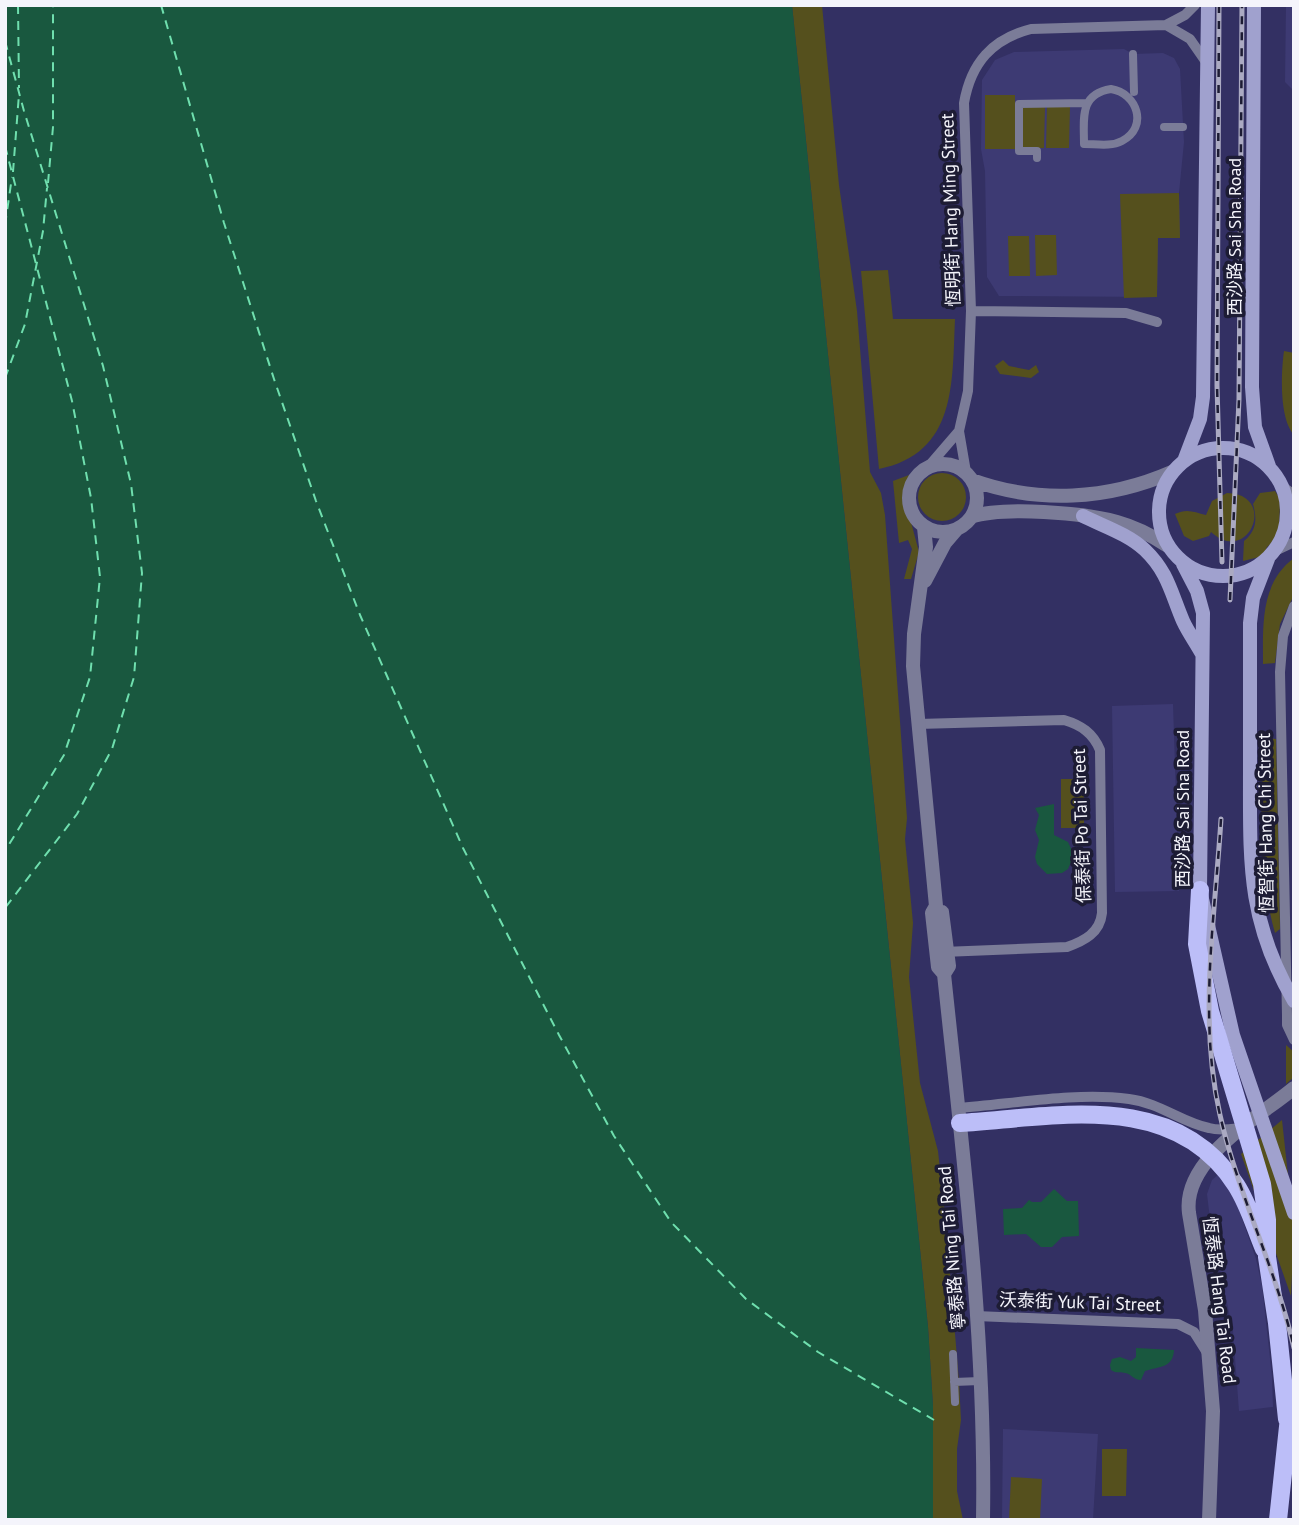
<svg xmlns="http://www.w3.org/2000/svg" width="1299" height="1525" font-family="'PT Sans','Noto Sans TC',sans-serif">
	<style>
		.built { fill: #3d3a73 }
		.green { fill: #55501d }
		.water { fill: #19583f }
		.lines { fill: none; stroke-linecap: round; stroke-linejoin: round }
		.ferry { stroke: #6fdfae; stroke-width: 2; stroke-dasharray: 9 7; stroke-linecap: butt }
		.pedestrian { stroke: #7b7c98; stroke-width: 8 }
		.minor { stroke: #7b7c98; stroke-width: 10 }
		.tertiary { stroke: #7b7c98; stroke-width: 14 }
		.secondary { stroke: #a0a1ce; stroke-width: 14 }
		.primary { stroke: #bcbef8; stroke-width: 18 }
		.rail-casing { stroke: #abaac2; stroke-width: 5 }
		.rail { stroke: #1d1c34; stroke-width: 2.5; stroke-dasharray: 8; stroke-linecap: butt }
		.labels { text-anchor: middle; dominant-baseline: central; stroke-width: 7; stroke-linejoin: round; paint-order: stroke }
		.street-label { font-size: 18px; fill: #f4f4fb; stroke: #1d1c34 }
	</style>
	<rect width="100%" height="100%" fill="#333063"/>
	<!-- built -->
	<path class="built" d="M1286 5H1294V91L1285 82Z
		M1124 49 1133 54 1163 53 1174 58 1180 69 1184 142 1179 193 1180 238H1158L1157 297 999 296 987 277 985 171 981 149 982 80 995 60 1014 52Z
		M1173 704 1179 891 1115 892 1112 706Z
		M1226 1172 1256 1259 1262 1286 1272 1376 1273 1407 1239 1411 1233 1331 1211 1227 1207 1194 1212 1180 1220 1173Z
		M1003 1429 1098 1434 1093 1520H1002Z"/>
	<!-- green -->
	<path class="green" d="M792 5H822L839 185 857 311 870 472 881 493 885 515 907 818 905 839 913 923 909 977 920 1083 938 1151 946 1224 959 1382 961 1420 957 1449V1491L963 1520H933V1406L928 1327Z
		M985 95H1015V149H985Z
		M1022 106H1045L1044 148H1022Z
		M1047 106H1070L1069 148H1046Z
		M1179 193 1180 238H1158L1157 297 1124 298 1120 194Z
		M1035 235H1056L1057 275 1036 276Z
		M1008 236H1029L1030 276H1009Z
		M888 270 893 319H955C952 383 957 453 879 469L861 271Z
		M1284 351 1294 353V435C1279 419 1281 372 1284 351Z
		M1003 360 1009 366 1029 370 1036 365 1039 372 1031 378 1000 374 995 366Z
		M918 497a24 24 0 1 1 48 0a24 24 0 1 1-48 0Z
		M909 475 904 496 919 552 911 579H904L912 549 908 540 899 543 893 481Z
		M1275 491 1280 499 1279 536 1267 547 1263 556 1243 561 1244 541C1257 530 1257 519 1253 504L1260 493Z
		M1227 493C1278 494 1249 567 1211 532L1209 536 1193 541 1184 536 1175 514C1187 508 1194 512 1206 515L1212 501Z
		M1294 558V595L1280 624 1275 663 1263 664C1263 626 1260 583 1294 558Z
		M1263 738 1276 739 1280 929 1275 933C1257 870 1262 804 1263 738Z
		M1061 779H1084V828H1061Z
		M1286 1045 1294 1052V1077L1286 1084Z
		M1282 1120 1294 1230 1291 1296 1241 1154Z
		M1102 1449H1127L1126 1496H1102Z
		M1011 1477 1042 1479 1040 1520H1009Z"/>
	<!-- water -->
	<path class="water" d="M5 5H792L928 1327 933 1406V1520H5Z
		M1054 804V835L1068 842 1074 855 1068 869 1062 873 1047 874 1037 864 1035 857 1039 840 1035 830 1039 815 1035 808Z
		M1054 1189 1067 1201H1078L1079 1236 1062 1237 1052 1247H1041L1026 1234 1004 1235 1003 1209 1022 1208 1029 1200 1032 1202H1041Z
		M1136 1348 1174 1350C1173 1368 1160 1366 1145 1371L1141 1380C1133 1380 1132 1374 1125 1373 1119 1371 1117 1374 1111 1370L1110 1365 1112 1359 1120 1357 1131 1361 1136 1357Z"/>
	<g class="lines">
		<!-- ferry -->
		<path class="ferry" d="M18 5 19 88
			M161 5 224 223 274 379 316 501 360 615 463 848 559 1035 614 1136 671 1222 746 1299 818 1352 934 1420
			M5 41 24 111 103 366 131 484 142 573 134 677 112 749 77 814 5 908
			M5 146 72 401 91 498 100 577 90 677 64 755 5 851
			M13 172 19 94
			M48 183 53 127V5
			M5 225 12 177
			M5 378 25 324 43 231 47 188"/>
		<!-- pedestrian -->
		<path class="pedestrian" d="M1133 54 1134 92
			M1111 89C1137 93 1149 127 1122 141 1111 147 1096 144 1084 144 1084 119 1079 94 1111 89Z
			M1164 127H1183
			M1037 158V151H1019V104L1087 103
			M953 1354 955 1402
			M954 1382 980 1381"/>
		<!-- minor -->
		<path class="minor" d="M1166 25 1190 39 1206 62
			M971 311 1126 313 1157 322
			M928 467 959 431
			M966 472 959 431 968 391 971 311 964 103C971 63 992 39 1031 29L1166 25 1185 15 1195 5
			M1282 486 1294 495
			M1275 551 1294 542
			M1294 606 1283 636 1280 672 1287 1015V1025L1294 1040
			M918 724 1064 720C1081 725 1093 733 1100 750L1102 913C1100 933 1084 941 1067 947L943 952
			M958 1108C1013 1104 1075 1092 1129 1099 1160 1103 1181 1122 1209 1128 1220 1131 1231 1129 1241 1128
			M976 1316 1178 1324 1194 1332 1206 1351"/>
		<!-- tertiary -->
		<path class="tertiary" d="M909 498a34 34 0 1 1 68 0a34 34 0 1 1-68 0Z
			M972 480C1038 504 1108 500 1172 472
			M971 517C1003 506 1085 513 1117 522 1135 527 1151 535 1166 545
			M924 527 926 547 914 634 913 666 936 906 932 913 938 967 944 974C963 1155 986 1337 983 1520
			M925 581 945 543 957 529
			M942 912 949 966 944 974
			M1209 1520 1213 1411 1205 1310 1189 1213C1182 1159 1258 1118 1294 1088"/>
		<!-- secondary -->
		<path class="secondary" d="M1254 5 1252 387 1255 427 1269 466
			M1159 512a64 64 0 1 1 128 0a64 64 0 1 1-128 0Z
			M1184 461 1200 419 1203 397 1208 5
			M1083 516C1103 526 1128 534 1145 550 1168 572 1171 593 1183 621 1188 632 1196 643 1202 654
			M1268 559 1253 598 1250 623C1250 673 1250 723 1250 773 1250 862 1247 921 1294 1001
			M1183 564 1197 591 1203 613 1200 890 1233 1035 1294 1213"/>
		<!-- primary -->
		<path class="primary" d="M1200 890 1197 944 1210 1011 1262 1184 1267 1220V1257L1277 1323 1287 1419
			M960 1123C1056 1117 1174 1089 1236 1185 1249 1205 1255 1228 1264 1249
			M1278 1520 1290 1408"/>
		<defs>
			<path id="rail" d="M1219 5 1217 385 1222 562
				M1230 600 1239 399 1242 5
				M1221 819C1215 917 1198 1018 1220 1115 1238 1195 1276 1268 1294 1348"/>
		</defs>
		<!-- rail casing -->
		<use href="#rail" class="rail-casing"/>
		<!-- rail -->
		<use href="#rail" class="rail"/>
	</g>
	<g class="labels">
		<!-- street labels -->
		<g class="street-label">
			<text transform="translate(950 210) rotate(-92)">恆明街 Hang Ming Street</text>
			<text transform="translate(1234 237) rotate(-90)">西沙路 Sai Sha Road</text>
			<text transform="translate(1182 809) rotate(-90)">西沙路 Sai Sha Road</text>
			<text transform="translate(1265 823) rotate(-91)">恆智街 Hang Chi Street</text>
			<text transform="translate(1081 826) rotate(-92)">保泰街 Po Tai Street</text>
			<text transform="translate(951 1248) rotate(-95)">寧泰路 Ning Tai Road</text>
			<text transform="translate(1220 1300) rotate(83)">恆泰路 Hang Tai Road</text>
			<text transform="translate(1080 1302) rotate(2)">沃泰街 Yuk Tai Street</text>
		</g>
	</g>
	<!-- border -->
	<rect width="1299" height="1525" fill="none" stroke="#f4f4fb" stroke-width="14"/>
</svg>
